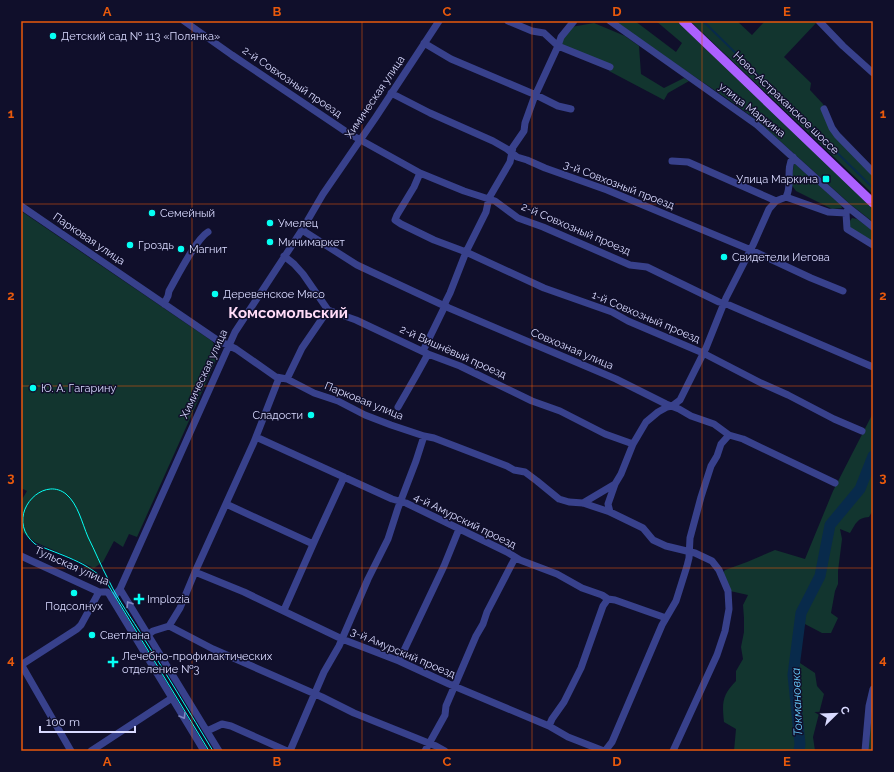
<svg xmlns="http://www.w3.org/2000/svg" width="894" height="772" font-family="Raleway,sans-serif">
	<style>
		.green { fill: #12352f }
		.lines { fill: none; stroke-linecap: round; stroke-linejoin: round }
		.stream { stroke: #082a4b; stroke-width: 2 }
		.river { stroke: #082a4b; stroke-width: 11 }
		.minor { stroke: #38418c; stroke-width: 7 }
		.major { stroke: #ac60ff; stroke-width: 9 }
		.tram { stroke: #05fff3; stroke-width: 1 }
		.oneway { stroke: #8086c0 }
		.grid { fill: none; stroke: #e8590c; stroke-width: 1; stroke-opacity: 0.55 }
		.poi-dot { fill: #05fff3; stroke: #100f2b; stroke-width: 1.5 }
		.labels { text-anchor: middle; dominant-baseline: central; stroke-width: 3; stroke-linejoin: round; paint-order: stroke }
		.poi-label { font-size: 11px; fill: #d9daff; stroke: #100f2b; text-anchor: start }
		.street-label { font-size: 11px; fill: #d9daff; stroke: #100f2b }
		.water-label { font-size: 12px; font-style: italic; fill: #67cfff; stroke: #100f2b }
		.district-label { font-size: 15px; font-weight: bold; fill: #ffdbf7; stroke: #100f2b }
		.neatline { fill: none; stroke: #e8590c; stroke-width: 1.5 }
		.grid-label { font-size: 13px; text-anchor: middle; font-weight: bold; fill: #e8590c }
	</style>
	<rect width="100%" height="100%" fill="#100f2b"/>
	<!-- green -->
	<path class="green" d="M615 21H635L676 52 682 43 656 21H679L873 207V222L850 204 759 122 732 102 670 60Z
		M690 21H737L752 35 765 21 817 22 784 57 811 83 810 90 823 104 830 121 873 175V194Z
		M594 23 625 36 639 46 641 74 664 88 684 78 689 81 668 93 664 100 609 71 612 66 563 46 561 42 571 27Z
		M794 163 841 205 842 208 832 209 796 191 791 184Z
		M21 211 212 341 218 350V356L137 537 129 534 123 547 114 541 103 562 94 568 35 542 21 531V501L27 491 21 488Z
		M852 218 857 219 873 231V243L850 228V221Z
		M873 413V510L869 517C857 518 856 523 850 533L840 529 842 539 838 571V584L835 591 831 613 838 618 831 633H822L803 623 797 661 815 673 817 686 824 694 813 737 815 751H734L736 729 724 722C722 703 722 695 736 681V671L743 659 741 647 744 632V618L743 605 748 595 730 591 723 573 725 570 747 562 775 550 805 559 833 491Z
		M873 705V751H868L872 708Z"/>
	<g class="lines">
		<!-- stream -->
		<path class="stream" d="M703 21 873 188"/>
		<!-- river -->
		<path class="river" d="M799 751 800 744 793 675 801 613 820 576 830 525 860 489 873 456"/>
		<!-- minor -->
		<path class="minor" d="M184 21 232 55 348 133 420 173 464 191 495 201 518 218 543 227 630 265 647 267 719 302 729 305 873 367
			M508 21 532 31 544 33 558 46 610 67
			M610 21 757 125 849 208 873 227
			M819 21 843 46 873 73
			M424 43 451 59 536 95 558 106 571 109
			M391 93 430 113 493 141 507 149 517 157 527 160 545 168 607 190 751 250 811 278 843 291
			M824 109 832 128 837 135 873 172
			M672 161 688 162 776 201
			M420 173 414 187 397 215 395 220 401 224 434 240 466 252 544 288 612 312 628 321 703 353 761 383 788 395 834 419 862 431
			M786 197 828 212 846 213 849 208
			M21 206 217 340 236 349 276 377 287 379 314 393 338 401 365 415 391 425 424 436 434 438 507 466 514 470 525 472 537 481 559 499 569 502 583 503 610 512 643 528 653 540 666 546 695 553 712 561 719 570 728 591 729 609 725 631 717 655 673 751
			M846 213 847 229 873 245
			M302 230 357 265 449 308 616 379 666 404 679 409 691 416 714 424 729 435 743 439 835 483
			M284 256 294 264 303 274 328 310 356 320 428 354 460 366 532 401 560 411 605 434 633 444
			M164 304 168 296 169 291C177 277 196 239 208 232
			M423 351 443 310 446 301 450 293 466 252 486 212 489 198 510 162 513 147 524 131 525 123 534 98 558 46 561 37 574 21
			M287 379 302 348 328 310
			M398 407 417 374 428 354
			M256 437 392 499 406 503 507 552 520 560 557 574 582 588 602 595 608 599 615 600 666 618
			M583 503 615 484 621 474 633 444 646 422 658 412 667 407 672 406 680 400 706 348 726 298 753 245 769 209 776 201 786 197C793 185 785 169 793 157
			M226 504 313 544
			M610 512 608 504 615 484
			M21 556 99 592H107L109 594 204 751
			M195 572 244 592 342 639 399 661 449 684 549 726 568 737 604 751
			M120 589 219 751
			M112 599 120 589 235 332 302 230 323 194 376 117 439 21
			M284 610 315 540 344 477
			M169 626 213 649 322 697 354 713 436 746 445 751
			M148 635 153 631 169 626 180 608 195 572 254 442 279 378
			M399 661 444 566 459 529
			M21 664 71 751
			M21 665 77 629 81 625 99 592
			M549 726 552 719 564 702 581 668 603 606 608 599
			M207 731 222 724 231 726 287 751
			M91 751 172 698
			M290 751 324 672 339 646 368 579 388 539 398 508 416 461 424 436
			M425 751 445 715 446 706 476 636 483 624 487 612 515 558
			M605 751 612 742 662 625 676 601 687 566 689 558 690 538 701 497 711 466 717 456 721 444 729 435
			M865 751 869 706 873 689"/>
		<!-- major -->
		<path class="major" d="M683 21 873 203"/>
		<!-- tram -->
		<path class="tram" d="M209 751 107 583C89 562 60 555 35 544 3 518 41 474 66 494 78 504 82 523 88 537 95 551 101 566 109 581 118 600 132 619 143 637 167 675 190 713 213 751"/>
	</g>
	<!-- one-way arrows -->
	<defs><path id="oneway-chevron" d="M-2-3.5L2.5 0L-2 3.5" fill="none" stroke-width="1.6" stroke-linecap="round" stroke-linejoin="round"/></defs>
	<g class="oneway">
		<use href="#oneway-chevron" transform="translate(129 604) rotate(-122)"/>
		<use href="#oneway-chevron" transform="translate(183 716) rotate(59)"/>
	</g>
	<!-- grid -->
	<path class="grid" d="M192 21V751M362 21V751M532 21V751M702 21V751M21 204H873M21 386H873M21 568H873"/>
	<!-- markers -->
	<g class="poi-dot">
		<circle cx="53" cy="36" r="4"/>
		<rect x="822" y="175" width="8" height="8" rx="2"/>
		<circle cx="152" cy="213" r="4"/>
		<circle cx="270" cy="223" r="4"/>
		<circle cx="270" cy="242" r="4"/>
		<circle cx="130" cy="245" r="4"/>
		<circle cx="181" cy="249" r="4"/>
		<circle cx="724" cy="257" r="4"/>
		<circle cx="215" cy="294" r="4"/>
		<circle cx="33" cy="388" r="4"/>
		<circle cx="311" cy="415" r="4"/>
		<circle cx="74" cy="593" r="4"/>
		<path d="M137 593h4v4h4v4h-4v4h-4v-4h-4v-4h4z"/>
		<circle cx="92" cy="635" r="4"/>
		<path d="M111 656h4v4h4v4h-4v4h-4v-4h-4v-4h4z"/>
	</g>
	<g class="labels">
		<!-- poi labels -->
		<g class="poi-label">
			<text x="61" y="36">Детский сад № 113 «Полянка»</text>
			<text x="818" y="179" text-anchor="end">Улица Маркина</text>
			<text x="160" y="213">Семейный</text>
			<text x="278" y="223">Умелец</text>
			<text x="278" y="242">Минимаркет</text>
			<text x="138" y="245">Гроздь</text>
			<text x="189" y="249">Магнит</text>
			<text x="732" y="257">Свидетели Иегова</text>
			<text x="223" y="294">Деревенское Мясо</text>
			<text x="41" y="388">Ю. А. Гагарину</text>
			<text x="303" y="415" text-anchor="end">Сладости</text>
			<text x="147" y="599">Implozia</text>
			<text x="74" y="606" text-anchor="middle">Подсолнух</text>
			<text x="100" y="635">Светлана</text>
			<text x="122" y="656">Лечебно-профилактических<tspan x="122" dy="13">отделение №3</tspan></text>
		</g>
		<!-- street labels -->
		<g class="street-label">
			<text transform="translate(292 82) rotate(34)">2-й Совхозный проезд</text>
			<text transform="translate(375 97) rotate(-56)">Химическая улица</text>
			<text transform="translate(786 103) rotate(44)">Ново-Астраханское шоссе</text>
			<text transform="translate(752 110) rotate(38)">улица Маркина</text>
			<text transform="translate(619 185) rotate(21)">3-й Совхозный проезд</text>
			<text transform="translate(576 229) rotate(23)">2-й Совхозный проезд</text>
			<text transform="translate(89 239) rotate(34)">Парковая улица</text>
			<text transform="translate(646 317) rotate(23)">1-й Совхозный проезд</text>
			<text transform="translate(572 349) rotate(23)">Совхозная улица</text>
			<text transform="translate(453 352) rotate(24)">2-й Вишнёвый проезд</text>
			<text transform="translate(204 374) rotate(-65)">Химическая улица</text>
			<text transform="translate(364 401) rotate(22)">Парковая улица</text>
			<text transform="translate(465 521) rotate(26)">4-й Амурский проезд</text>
			<text transform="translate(72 566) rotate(24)">Тульская улица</text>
			<text transform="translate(403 653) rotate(23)">3-й Амурский проезд</text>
		</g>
		<!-- water labels -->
		<g class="water-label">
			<text transform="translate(797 702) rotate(-92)">Токмановка</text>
		</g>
		<!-- district labels -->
		<g class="district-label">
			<text x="288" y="313">Комсомольский</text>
		</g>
	</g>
	<!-- border -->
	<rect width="894" height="772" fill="none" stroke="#100f2b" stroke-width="44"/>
	<!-- north arrow -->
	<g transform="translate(836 714) rotate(67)" stroke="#100f2b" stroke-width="3" paint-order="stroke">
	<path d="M0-3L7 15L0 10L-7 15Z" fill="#d9daff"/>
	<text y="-6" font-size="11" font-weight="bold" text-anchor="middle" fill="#d9daff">С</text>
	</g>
	<!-- scale -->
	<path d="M40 726v6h95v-6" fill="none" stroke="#d9daff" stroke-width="2"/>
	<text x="46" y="726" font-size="12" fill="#d9daff" stroke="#100f2b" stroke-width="3" paint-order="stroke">100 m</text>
	<rect x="22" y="22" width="850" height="728" class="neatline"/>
	<g class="grid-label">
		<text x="107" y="16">A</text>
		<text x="277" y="16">B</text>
		<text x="447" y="16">C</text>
		<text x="617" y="16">D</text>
		<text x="787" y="16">E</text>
		<text x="11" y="118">1</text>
		<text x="883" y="118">1</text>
		<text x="11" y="300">2</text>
		<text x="883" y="300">2</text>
		<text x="11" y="482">3</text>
		<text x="883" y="482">3</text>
		<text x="11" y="664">4</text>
		<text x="883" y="664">4</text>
		<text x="107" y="766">A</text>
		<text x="277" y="766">B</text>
		<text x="447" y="766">C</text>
		<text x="617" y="766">D</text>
		<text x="787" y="766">E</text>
	</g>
</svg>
